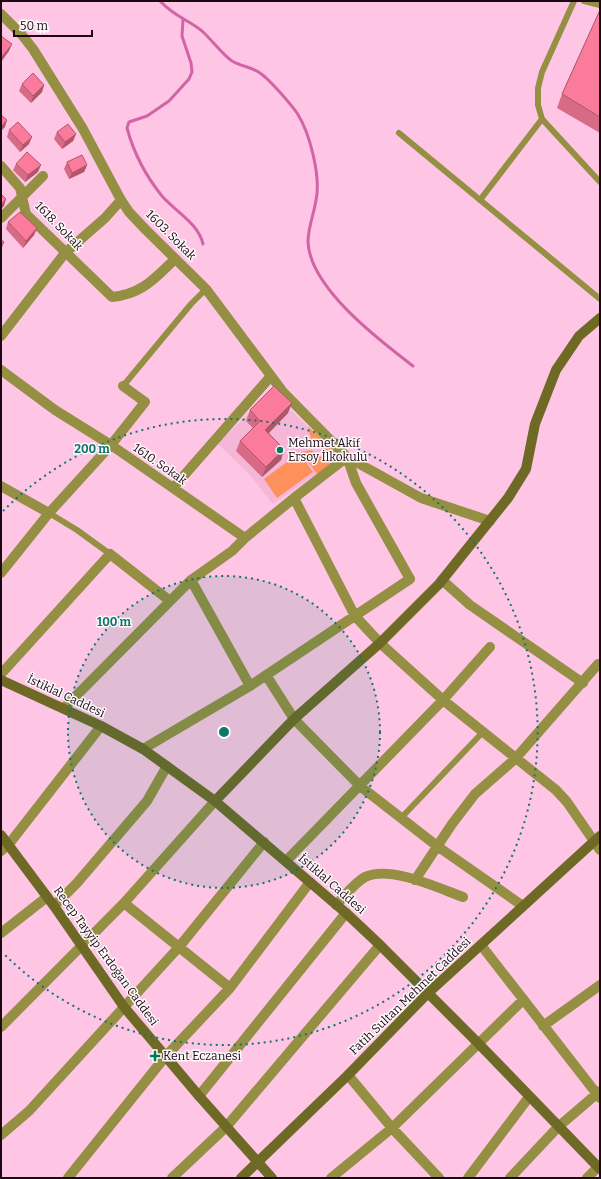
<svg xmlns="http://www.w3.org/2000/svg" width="601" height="1179" font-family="Bitter,serif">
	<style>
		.built { fill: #f5b6d8 }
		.grass { fill: #fe905b }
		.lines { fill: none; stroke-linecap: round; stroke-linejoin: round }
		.stream { stroke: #d264a6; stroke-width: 3 }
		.lane { stroke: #948f43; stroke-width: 6 }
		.street { stroke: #948f43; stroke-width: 10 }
		.secondary { stroke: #6e6925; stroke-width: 10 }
		.wall { fill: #d76a85 }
		.shaded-wall { fill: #af566c }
		.building { fill: #fa7b9b; stroke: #af566c }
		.ring { fill: none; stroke: #0f766e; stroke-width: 2; stroke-dasharray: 2 4 }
		.poi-dot { fill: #007b59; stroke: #fef9fb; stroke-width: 1.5 }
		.labels { text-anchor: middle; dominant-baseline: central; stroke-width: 3; stroke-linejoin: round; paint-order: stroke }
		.street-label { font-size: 12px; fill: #1c0914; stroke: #fef9fb }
		.poi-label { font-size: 12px; fill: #1c0914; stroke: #fef9fb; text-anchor: start }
		.centre { fill: #0f766e; stroke: #fef9fb; stroke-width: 2 }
		.ring-label { font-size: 12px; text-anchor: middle; font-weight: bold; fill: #0f766e; stroke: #fef9fb; stroke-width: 3; stroke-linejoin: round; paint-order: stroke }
	</style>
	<rect width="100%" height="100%" fill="#fec6e4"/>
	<!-- built -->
	<path class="built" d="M271 391 308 427 344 455 273 504 249 474 218 444Z"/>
	<!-- grass -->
	<path class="grass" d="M308 427 344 455 339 458 312 442Z
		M311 450 332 464 317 474 301 452Z
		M299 453 313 472 277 498 264 479Z"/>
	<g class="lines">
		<!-- stream -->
		<path class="stream" d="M160 1C175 17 187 19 202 31 211 39 223 55 232 61 240 66 252 67 260 73 269 79 290 103 297 113 310 133 321 177 316 200 314 214 308 227 308 242 310 288 379 340 413 366
			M183 20 182 36 191 63 192 72 189 79 169 101 147 116 129 122 127 128C134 154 145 175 162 196 176 212 198 223 203 244"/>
		<!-- lane -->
		<path class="lane" d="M574 1 542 72 538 88V105L542 119 600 182
			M584 1 600 5
			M399 133 600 299
			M480 200 542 119
			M123 386 191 304 206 289
			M49 513 77 530 110 554
			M401 818 482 733"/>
		<!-- street -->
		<path class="street" d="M1 14 22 35 33 49 83 129 121 200 129 212 146 230 206 289 283 392 347 457 421 498 490 521
			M1 166 20 188 26 214 112 297C142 294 154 279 175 259
			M1 218 43 176
			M1 336 65 253 105 218 121 200
			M1 370 55 410 111 445 245 538
			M1 486 49 513
			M173 488 271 376
			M294 498 355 616 380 643 443 700 556 790 567 802 600 850
			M1 573 49 513 111 445 145 402 123 386
			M191 580 250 686
			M442 580 470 605 583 683
			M1 674 110 554 170 601
			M266 675 294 719 360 786 437 846 523 906
			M64 708 191 580 232 551 245 538 294 498 347 457
			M143 749 250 686 410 579 356 483 347 457
			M1 851 9 844 101 726
			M286 861 443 700 490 647
			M415 880 452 824 475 794 515 759 598 664
			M124 903 230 988
			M336 905C345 896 354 883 365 877 390 865 438 888 463 897
			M54 906 77 883 147 801 167 766
			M1 933 47 897
			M481 945 600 1098
			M543 1026 600 985
			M1 1027 124 903 215 801
			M348 1075 392 1128 439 1178
			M199 1096 346 913
			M1 1135 29 1111 179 947 264 842
			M68 1178 165 1057 230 988 310 882
			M172 1178 226 1127 380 945
			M331 1178 392 1128 523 1000
			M468 1178 529 1097
			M510 1178 558 1127 600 1091
			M587 1178 598 1167"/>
		<!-- secondary -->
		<path class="secondary" d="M1 680 101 726 143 749 215 801 346 913 380 945 478 1043 600 1169
			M215 801 294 719 380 643 439 584 508 498 526 469 535 424 556 370 579 336 600 318
			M1 835 54 906 124 1007 199 1096 272 1178
			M241 1178 348 1075 428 993 600 836"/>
	</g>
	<!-- wall -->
	<path class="wall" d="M600 10V82L599 84H600V133L557 108 562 94Z
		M22 84 44 85 42 92 31 103 19 91Z
		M9 130 29 144 20 152 7 137Z
		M57 132 76 134 73 141 62 149 54 139Z
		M67 162 87 165 84 172 69 179 64 169Z
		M16 164 38 172 25 182 13 170Z
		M8 222 37 228 34 235 23 248 6 229Z
		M250 410 288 413 269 433 284 449 281 460 262 477 236 451 240 441 253 428 246 421Z"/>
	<!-- shaded-wall -->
	<path class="shaded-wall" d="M12 44 9 51 1 62V58Z
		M44 85 42 92 31 103 33 96Z
		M7 120 5 127 1 131V127Z
		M76 134 73 141 62 149 65 142Z
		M32 137 29 144 20 152 23 145Z
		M41 165 38 172 25 182 28 175Z
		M87 165 84 172 69 179 72 173Z
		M6 199 4 206 1 209V205Z
		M37 228 34 235 23 248 26 241Z
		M4 242 1 250V246Z
		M292 403 288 413 262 440 265 430Z
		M284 449 281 460 262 477 266 467Z"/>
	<!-- building -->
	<path class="building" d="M600 10V80L599 83 600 84V117L562 94Z
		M1 36 12 44 1 58Z
		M33 73 44 85 33 96 22 84Z
		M1 115 7 120 1 127Z
		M18 122 32 137 23 145 9 130Z
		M68 124 76 134 65 142 57 132Z
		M27 152 41 165 28 175 16 164Z
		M82 155 87 165 72 173 67 162Z
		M1 194 6 199 1 205Z
		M20 212 37 228 26 241 8 222Z
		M1 240 4 242 1 246Z
		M274 386 292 403 265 430 284 449 266 467 240 441 260 421 250 410Z"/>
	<!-- distance rings -->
	<circle cx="224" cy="732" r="156" fill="#0f766e" fill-opacity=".12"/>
	<g class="ring">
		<circle cx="224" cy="732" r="156"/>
		<path d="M3 511A313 313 0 1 1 3 953"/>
	</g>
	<!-- markers -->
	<g class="poi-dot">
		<circle cx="280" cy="450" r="4"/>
		<path d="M153 1050h4v4h4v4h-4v4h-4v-4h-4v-4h4z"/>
	</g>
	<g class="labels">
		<!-- street labels -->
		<g class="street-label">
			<text transform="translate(59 226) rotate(46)">1618. Sokak</text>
			<text transform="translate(171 235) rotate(45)">1603. Sokak</text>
			<text transform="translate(160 464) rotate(35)">1610. Sokak</text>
			<text transform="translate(66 696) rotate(25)">İstiklal Caddesi</text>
			<text transform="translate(332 884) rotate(41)">İstiklal Caddesi</text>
			<text transform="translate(106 956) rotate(54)">Recep Tayyip Erdoğan Caddesi</text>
			<text transform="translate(410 996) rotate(-44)">Fatih Sultan Mehmet Caddesi</text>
		</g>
		<!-- poi labels -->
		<g class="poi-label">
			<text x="288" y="443">Mehmet Akif<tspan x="288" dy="14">Ersoy İlkokulu</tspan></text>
			<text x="163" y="1056">Kent Eczanesi</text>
		</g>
	</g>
	<circle cx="224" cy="732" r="6" class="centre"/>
	<g class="ring-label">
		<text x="92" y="453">200 m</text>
		<text x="114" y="626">100 m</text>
	</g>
	<!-- border -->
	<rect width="601" height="1179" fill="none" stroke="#1c0914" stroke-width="4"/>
	<!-- scale -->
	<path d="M14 30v6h78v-6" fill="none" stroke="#1c0914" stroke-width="2"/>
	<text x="20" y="30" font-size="12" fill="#1c0914" stroke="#fef9fb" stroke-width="3" paint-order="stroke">50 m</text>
</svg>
